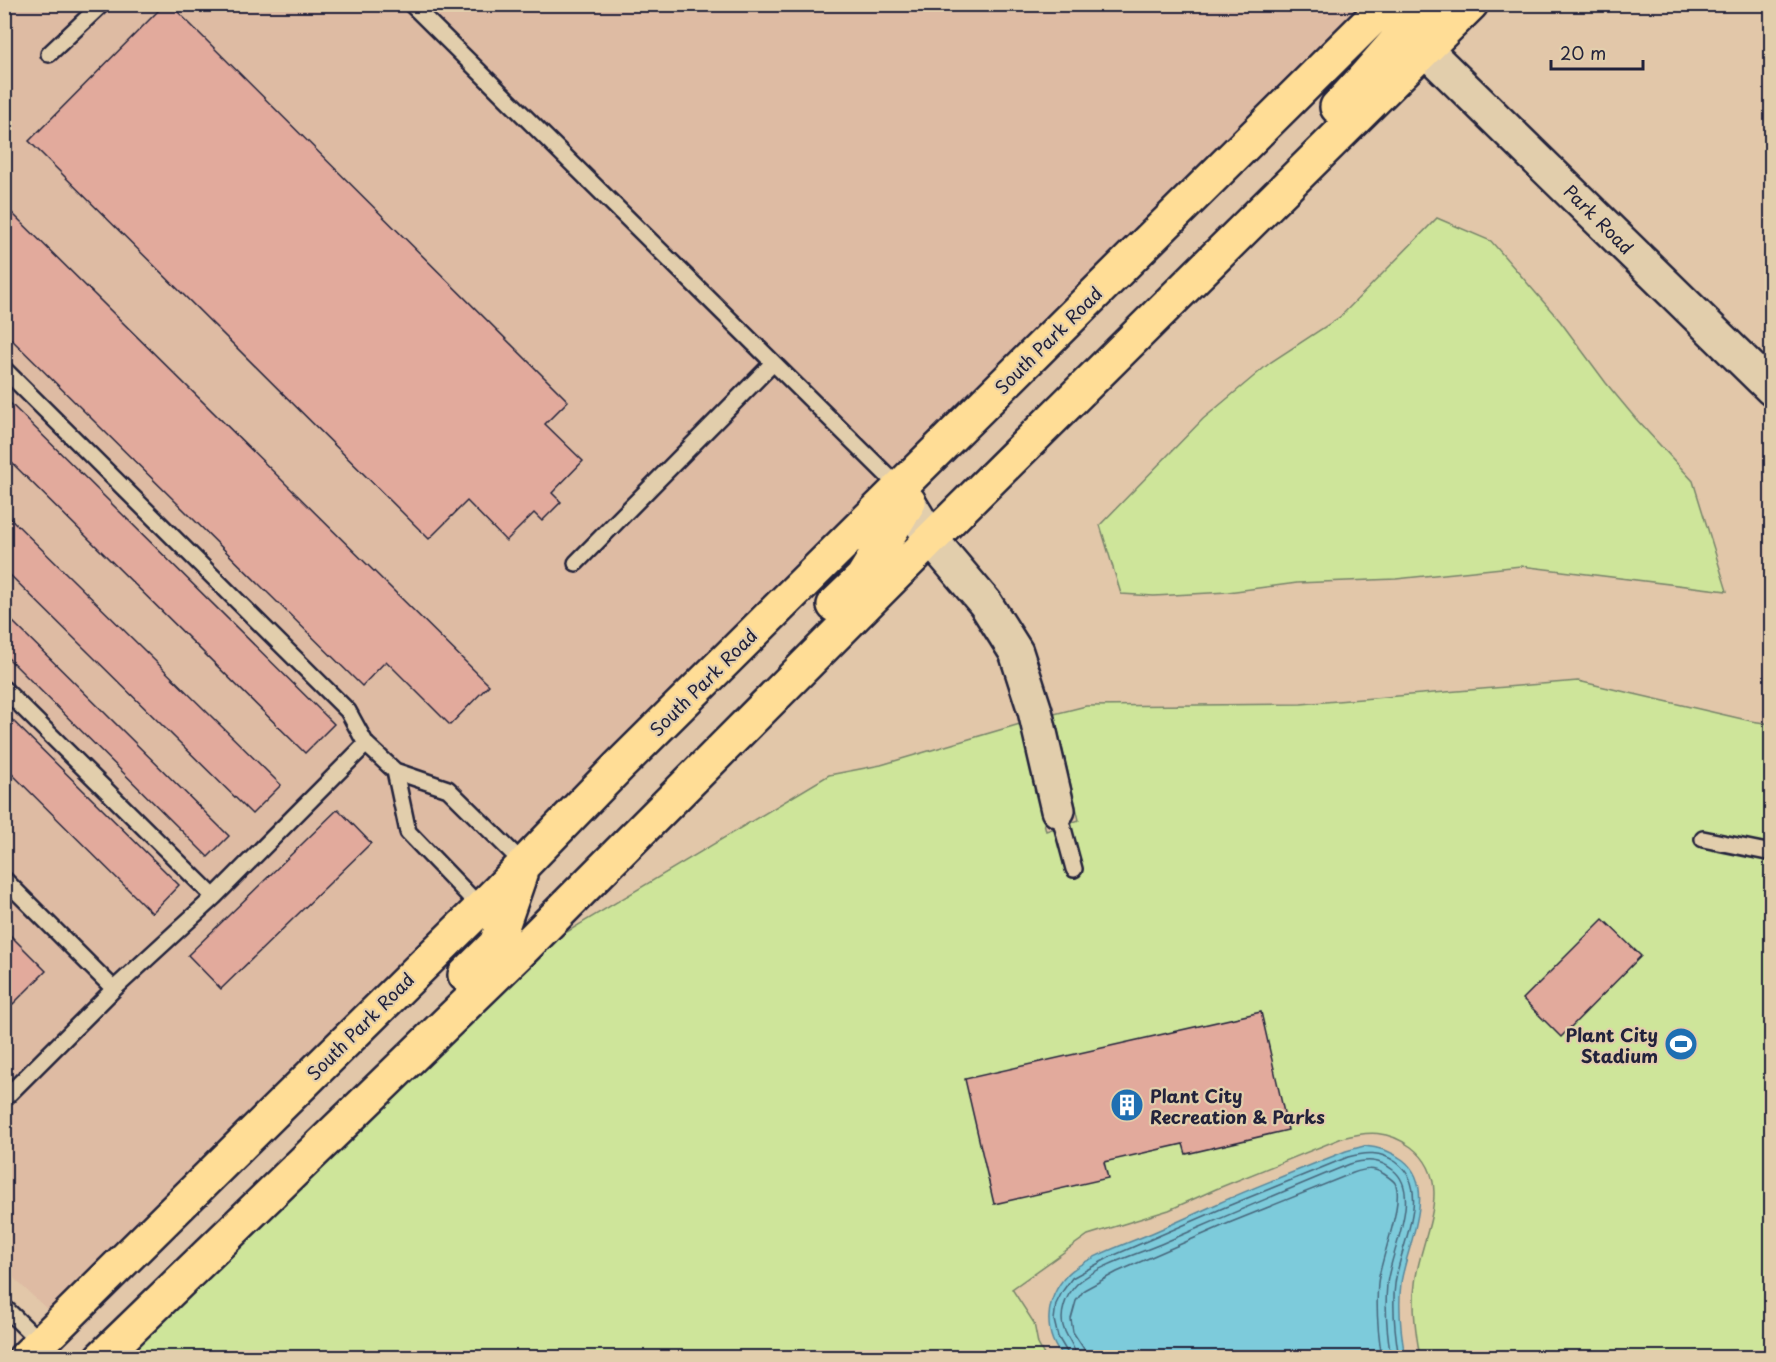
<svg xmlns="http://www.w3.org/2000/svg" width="1776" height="1362" font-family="'Playpen Sans',sans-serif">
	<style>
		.built { fill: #debba3 }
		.green { fill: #cee59a; stroke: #78846a; stroke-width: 1.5 }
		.water { fill: #7dcbdb; stroke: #59879b; stroke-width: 1.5 }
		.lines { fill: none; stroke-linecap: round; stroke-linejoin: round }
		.shore { stroke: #46667b; stroke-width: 1.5 }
		.building { fill: #e2aa9c; stroke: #22223b; stroke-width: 1.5 }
		.service-casing { stroke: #22223b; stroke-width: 20 }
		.tertiary-casing { stroke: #22223b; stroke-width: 38 }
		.primary-casing { stroke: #22223b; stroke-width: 38 }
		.service { stroke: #e2ceac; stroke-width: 15 }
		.tertiary { stroke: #e2ceac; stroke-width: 33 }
		.primary { stroke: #ffdd96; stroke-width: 33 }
		.labels { text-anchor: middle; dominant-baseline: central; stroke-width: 4.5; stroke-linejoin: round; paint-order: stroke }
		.street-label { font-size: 18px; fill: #22223b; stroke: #e2ceac }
		.poi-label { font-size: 18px; font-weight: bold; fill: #22223b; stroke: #e2ceac; text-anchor: end }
	</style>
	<rect width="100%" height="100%" fill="#e2c7a9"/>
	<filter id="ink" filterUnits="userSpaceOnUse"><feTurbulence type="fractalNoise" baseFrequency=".0167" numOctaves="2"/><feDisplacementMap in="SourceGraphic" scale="12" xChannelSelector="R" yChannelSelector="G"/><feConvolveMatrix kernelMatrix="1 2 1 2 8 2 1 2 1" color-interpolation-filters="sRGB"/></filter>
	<g filter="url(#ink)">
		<!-- built -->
		<path class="built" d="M1354 4 1360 10 889 475 877 484 878 487 520 846 514 844 509 857 488 879 49 1311 4 1269V5Z"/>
		<!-- green -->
		<path class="green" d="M1437 218 1491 241 1560 321 1606 383 1636 419 1693 481 1727 591 1521 566 1396 579 1297 583 1228 592 1154 596 1121 594 1100 525 1203 419 1271 362 1340 317Z
			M1578 681 1751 721 1771 724V1357H1420C1416 1334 1412 1308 1415 1284 1419 1239 1458 1183 1411 1147 1388 1130 1368 1131 1342 1138L1216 1189 1169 1210 1088 1235 1012 1289 1034 1323 1038 1344 1045 1357 125 1358 555 939 829 775 881 765 1020 724 1046 831 1079 820 1054 714 1086 706 1301 704Z"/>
		<!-- water -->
		<path class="water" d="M1364 1146C1379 1147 1391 1151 1403 1160 1439 1188 1406 1247 1401 1283 1398 1307 1401 1334 1405 1357L1064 1358C1042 1334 1045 1299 1067 1275 1083 1258 1129 1243 1152 1233 1175 1223 1197 1213 1219 1203 1261 1184 1304 1168 1346 1151Z"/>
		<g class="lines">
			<!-- shore -->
			<path class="shore" d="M1068 1358 1067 1352 1058 1337 1054 1320 1056 1304 1062 1292 1072 1278 1110 1257 1223 1208 1348 1157C1366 1152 1380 1151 1396 1162 1434 1190 1399 1247 1395 1284 1392 1307 1395 1334 1399 1358
				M1076 1358C1075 1339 1056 1333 1064 1306 1066 1298 1072 1289 1078 1283 1099 1265 1135 1255 1161 1244 1224 1217 1286 1190 1350 1164 1367 1159 1379 1159 1393 1170 1423 1193 1390 1253 1387 1284 1385 1307 1387 1334 1391 1358
				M1085 1358 1084 1349 1073 1332 1071 1319 1076 1301 1084 1290 1117 1272 1229 1223 1353 1173C1365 1169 1373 1167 1384 1174 1387 1176 1393 1180 1395 1183 1405 1202 1380 1260 1378 1283 1376 1307 1378 1334 1382 1358"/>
		</g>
		<!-- building -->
		<path class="building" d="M165 4H170L568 401 545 424 583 461 552 493 561 502 542 521 534 513 506 541 467 501 429 539 29 141Z
			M4 205 489 685 450 725 386 661 362 686 4 332Z
			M4 397 334 724 305 753 4 455Z
			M4 512 281 785 252 814 4 569Z
			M4 613 229 836 208 857 4 654Z
			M4 712 179 885 152 913 4 766Z
			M338 809 371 843 221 989 188 955Z
			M1603 919 1641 956 1561 1037 1523 999Z
			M4 929 46 971 4 1013Z
			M1261 1012 1288 1130 1186 1154 1183 1144 1104 1162 1108 1178 994 1204 965 1079Z"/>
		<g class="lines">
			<defs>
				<path id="service" d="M411 4 899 487
					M49 54 102 4
					M4 369 348 711 366 744 395 771 448 789 524 864
					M576 563 773 363
					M4 689 214 897 366 744
					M395 771 408 832 483 910
					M1058 810 1074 869
					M1703 839 1772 853
					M4 879 114 989
					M4 1099 114 989 214 897
					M4 1307 40 1342"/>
				<path id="tertiary" d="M1404 29 1772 389
					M899 487 931 539 985 603 1016 652 1035 711 1058 810"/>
				<path id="primary" d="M1337 107C1370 74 1397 37 1431 4
					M834 605 862 578 909 502
					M465 975 496 944 520 875
					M25 1358 499 890 618 767 1387 4
					M101 1358 523 949 931 539 1471 4"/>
			</defs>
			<!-- service casing -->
			<use href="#service" class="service-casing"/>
			<!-- tertiary casing -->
			<use href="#tertiary" class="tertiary-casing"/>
			<!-- primary casing -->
			<use href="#primary" class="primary-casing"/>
			<!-- service -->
			<use href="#service" class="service"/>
			<!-- tertiary -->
			<use href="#tertiary" class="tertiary"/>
			<!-- primary -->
			<use href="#primary" class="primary"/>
		</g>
	</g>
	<!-- icons -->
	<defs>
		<symbol id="stadium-disc" viewBox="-11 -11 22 22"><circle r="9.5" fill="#1f6fb2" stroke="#e2ceac"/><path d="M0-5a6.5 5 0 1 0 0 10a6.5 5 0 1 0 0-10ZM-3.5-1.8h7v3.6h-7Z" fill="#fff"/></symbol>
		<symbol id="building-disc" viewBox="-11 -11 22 22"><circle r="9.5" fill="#1f6fb2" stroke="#e2ceac"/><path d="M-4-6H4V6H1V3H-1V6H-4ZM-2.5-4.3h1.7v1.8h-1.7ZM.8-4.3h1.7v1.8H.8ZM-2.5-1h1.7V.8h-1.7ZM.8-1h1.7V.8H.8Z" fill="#fff"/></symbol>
	</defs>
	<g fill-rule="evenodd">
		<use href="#stadium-disc" x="1662" y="1025" width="38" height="38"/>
		<use href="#building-disc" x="1108" y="1086" width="38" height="38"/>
	</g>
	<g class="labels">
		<!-- street labels -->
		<g class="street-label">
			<text transform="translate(1599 219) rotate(45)">Park Road</text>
			<text transform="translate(1048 340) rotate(-45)">South Park Road</text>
			<text transform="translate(703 682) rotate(-45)">South Park Road</text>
			<text transform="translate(360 1026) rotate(-45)">South Park Road</text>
		</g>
		<!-- poi labels -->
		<g class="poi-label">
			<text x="1658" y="1034">Plant City<tspan x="1658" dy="21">Stadium</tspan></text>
			<text x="1150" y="1095" text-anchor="start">Plant City<tspan x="1150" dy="21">Recreation &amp; Parks</tspan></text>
		</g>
	</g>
	<!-- margin -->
	<rect width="1776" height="1362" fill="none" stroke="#e2ceac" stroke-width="24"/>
	<rect x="12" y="12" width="1752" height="1338" fill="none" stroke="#22223b" stroke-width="2" filter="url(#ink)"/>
	<!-- scale -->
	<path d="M1551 60v9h92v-9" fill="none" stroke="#22223b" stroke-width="3"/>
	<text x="1560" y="60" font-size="18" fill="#22223b" stroke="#e2ceac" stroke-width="4.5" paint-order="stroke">20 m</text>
</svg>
